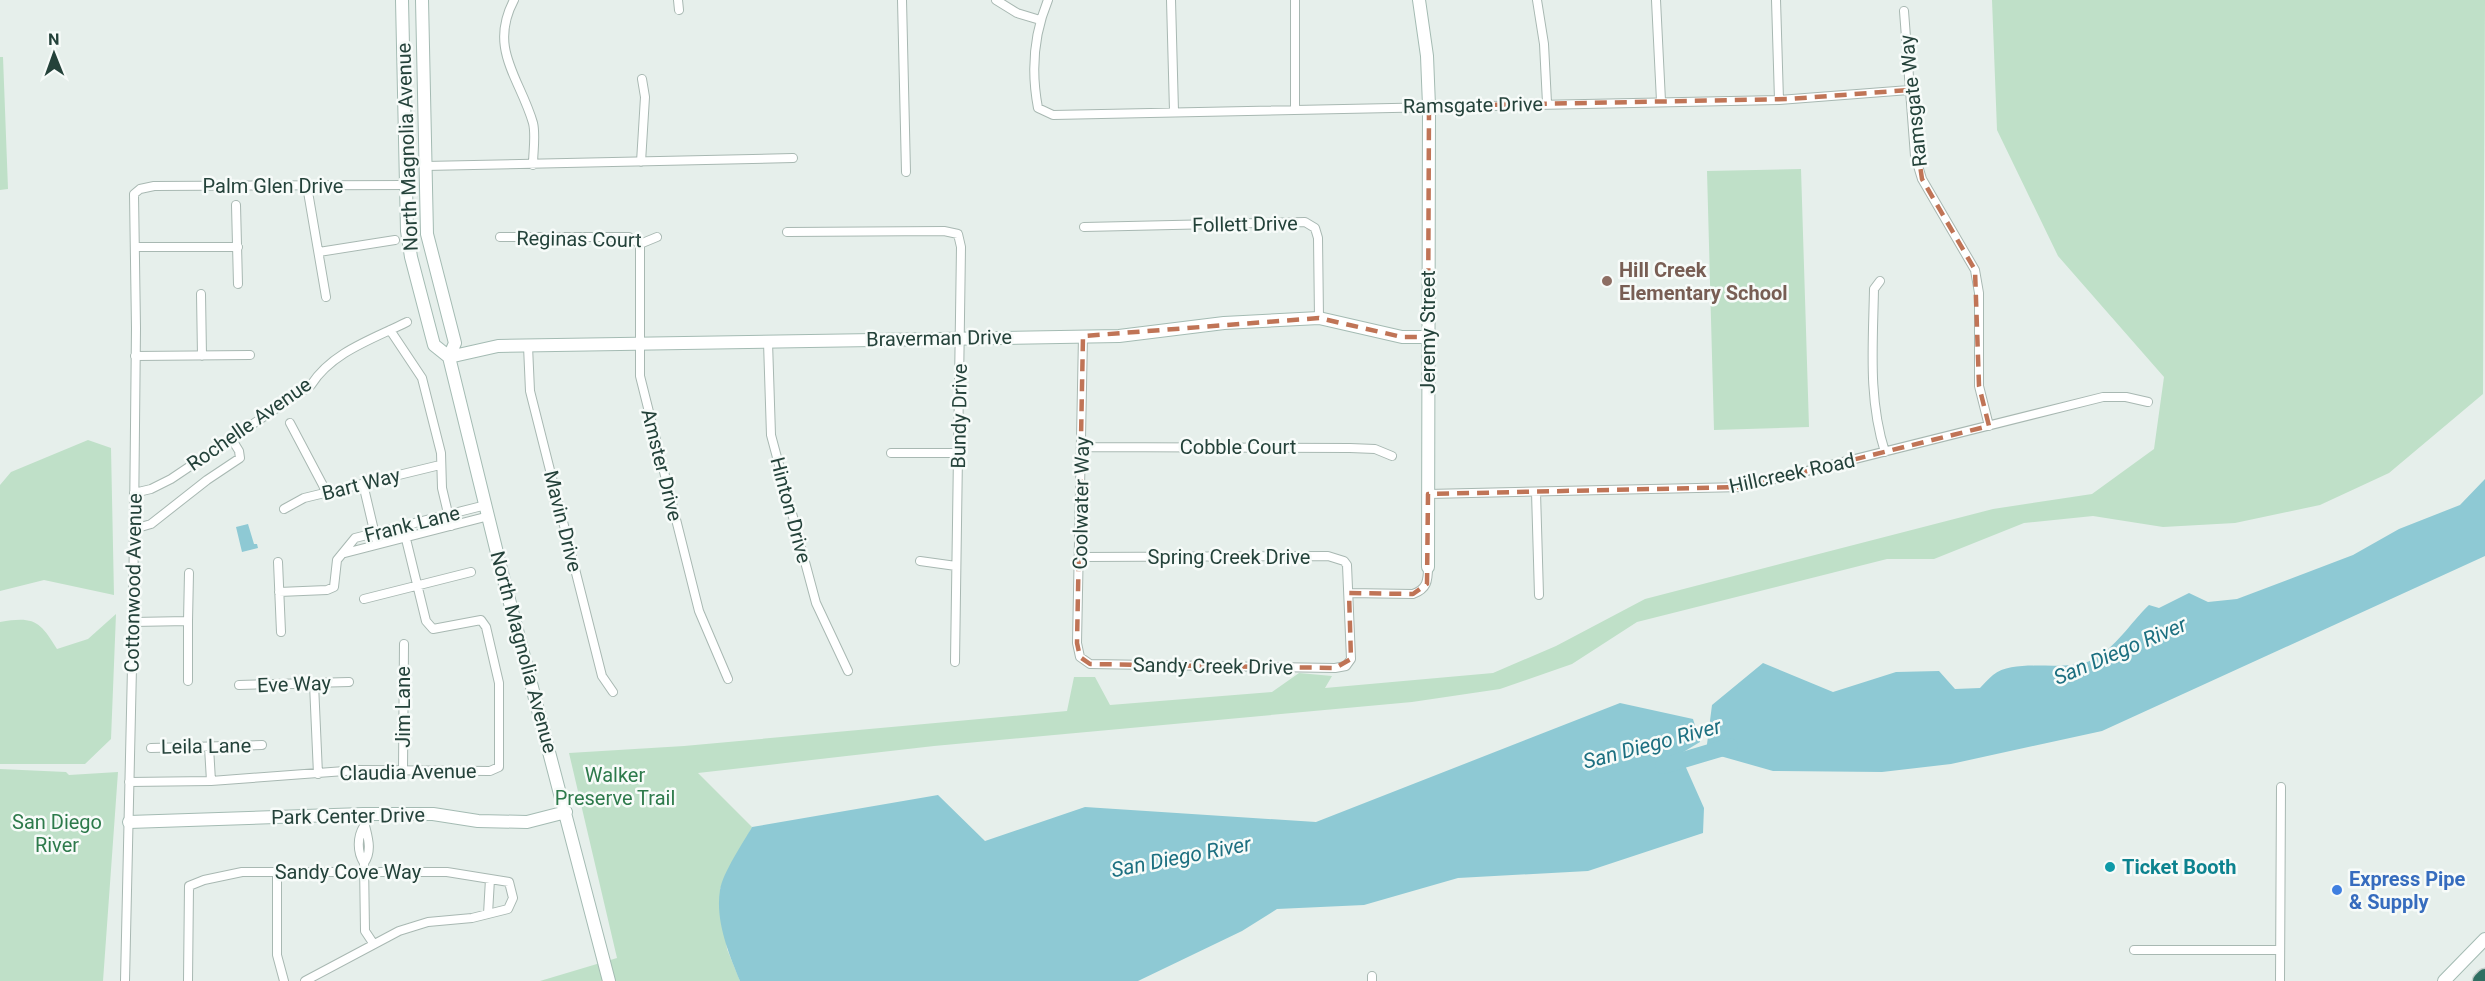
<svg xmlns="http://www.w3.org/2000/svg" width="2485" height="981" font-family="Roboto,sans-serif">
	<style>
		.green { fill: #bfe0c8 }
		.water { fill: #8ec9d4 }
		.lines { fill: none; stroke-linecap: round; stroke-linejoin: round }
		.river { stroke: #8ec9d4; stroke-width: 16 }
		.street-casing { stroke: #a8b8b2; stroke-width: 10 }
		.secondary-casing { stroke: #a4bbb3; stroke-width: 14 }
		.highway-casing { stroke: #c2cac8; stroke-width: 19 }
		.street { stroke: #fff; stroke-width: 8 }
		.secondary { stroke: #fff; stroke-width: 12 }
		.highway { stroke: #2f6f62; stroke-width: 16 }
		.marked { fill: none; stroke: #c07456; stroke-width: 4.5; stroke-dasharray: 12 8; stroke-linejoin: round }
		.education-dot { fill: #8d6e63; stroke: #f7fbf9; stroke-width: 2 }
		.culture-dot { fill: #0f9aa8; stroke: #f7fbf9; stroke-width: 2 }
		.shop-dot { fill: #3f7fe0; stroke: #f7fbf9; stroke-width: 2 }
		.labels { text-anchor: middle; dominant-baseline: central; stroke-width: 5; stroke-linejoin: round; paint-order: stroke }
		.street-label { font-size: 20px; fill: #24423a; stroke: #f7fbf9 }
		.education-label { font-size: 20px; font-weight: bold; fill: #785e54; stroke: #f7fbf9; text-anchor: start }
		.park-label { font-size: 20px; fill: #2d7a4b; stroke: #f7fbf9 }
		.culture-label { font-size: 20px; font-weight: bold; fill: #0d838f; stroke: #f7fbf9; text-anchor: start }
		.shop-label { font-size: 20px; font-weight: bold; fill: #366cbe; stroke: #f7fbf9; text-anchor: start }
		.water-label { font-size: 21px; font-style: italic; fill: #1c6f80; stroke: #f7fbf9 }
	</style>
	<rect width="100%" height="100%" fill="#e6efeb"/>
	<!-- green -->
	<path class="green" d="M1992 0H2485L2483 394 2389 473 2320 505 2235 523 2163 527 2093 516 2024 523 1934 559H1887L1637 622 1572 664 1500 689 1412 702 934 746 698 773 752 827 720 889 727 949 740 981H540L617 958 569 753 684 746 1067 711 1074 677H1095L1110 705 1272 692 1299 673 1332 676 1325 688 1493 673 1556 646 1645 599 1993 509 2092 494 2154 449 2164 377 2058 256 1997 130Z
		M0 57H3L8 189 0 190Z
		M1801 169 1809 427 1714 430 1707 171Z
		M88 440 111 448 114 595 44 580 0 591V485L11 472Z
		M116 614 111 739 85 764H0V622C34 616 40 621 57 649L88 639Z
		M0 769 66 772 69 775 118 772 103 981H0Z"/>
	<!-- water -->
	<path class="water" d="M2485 479V556L2102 731 1951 764 1882 772 1773 771 1706 752 1712 705 1763 663 1833 692 1896 672 1939 671 1955 689 1980 688C1984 684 1988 679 1993 675 2016 657 2064 673 2092 660 2115 649 2131 622 2149 605L2159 608 2189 593 2208 602 2237 599 2353 555 2399 529 2460 505Z
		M248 524 254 544H257L258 548 242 552 236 527Z
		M1620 703 1693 719 1700 742 1680 754 1704 808 1703 833 1588 871 1458 878 1364 905 1277 909 1242 931 1138 981H740C729 954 715 921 720 890 723 872 743 843 752 827L938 795 985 841 1085 807 1316 822Z"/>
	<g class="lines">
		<!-- river -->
		<path class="river" d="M1663 766 1730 746"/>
		<defs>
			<path id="street" d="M514 0C488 49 520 78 533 123 536 135 533 152 533 165
				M678 0 679 10
				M902 0 906 172
				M996 0 1017 13 1040 20
				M1048 0C1033 36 1031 71 1038 108L1053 115 1779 100 1909 90
				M1171 0 1174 111
				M1295 0V109
				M1537 0 1544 44 1547 103
				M1656 0 1661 101
				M1776 0 1779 100
				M1904 11 1915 156 1922 179 1975 270 1979 293V386L1989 426
				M641 162 645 97 642 79
				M425 166 793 158
				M307 186 326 297
				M236 205 238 284
				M1084 227 1305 222 1315 228 1318 238 1319 318
				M787 232 944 231 958 234 961 247 955 662
				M500 237H629L640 244
				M640 244V376L699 611 728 679
				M640 244 657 237
				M136 247H238
				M319 252 395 240
				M1880 281 1874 289C1873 345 1868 399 1885 452
				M201 294 202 356
				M390 330 422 378 441 453 442 488 451 526
				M768 342 771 435 816 603 848 671
				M528 346 530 391 602 676 613 692
				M135 356 250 355
				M290 423 327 493
				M1082 447 1350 448 1375 449 1392 456
				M891 453H959
				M363 484 376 539
				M1536 492 1539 595
				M134 493 151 489 171 479 311 385C332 352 373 339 407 322
				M1428 494 1743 487 2103 397H2126L2148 402
				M284 509 304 498 440 465
				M134 529 151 524 207 480 240 458 239 451 231 438
				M345 553 489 516
				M1080 557 1328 556 1344 561 1347 565 1351 659 1346 666 1335 668 1090 664 1080 657 1077 643 1083 336
				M920 561 956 566
				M278 562 281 632
				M279 592 327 590 334 587 337 560 355 538 486 505
				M1349 593 1413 594C1427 589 1428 581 1428 567
				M364 599 471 572
				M133 622 188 621 189 573
				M188 681V621
				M314 684 318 774
				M239 685 349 682
				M209 747 211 781
				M151 748 262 745
				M403 771 404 644
				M129 782 211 781 358 770 490 771 499 767V683L486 627 481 620 433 629 426 621 406 539
				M363 814C364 830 375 847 364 863
				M364 863 365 931 373 943
				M364 863C357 852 357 837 364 826
				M277 872V955L284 981
				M488 914 490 879
				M2134 950H2279
				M1372 976V981
				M125 981 133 622 136 328 134 194 140 189 154 186 406 185
				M188 981 189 886 204 880 242 872H447L509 882 513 898 508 909 472 918 428 922 399 931 305 981
				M2280 981 2281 787"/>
			<path id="secondary" d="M402 0 407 231 411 257 434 345 449 357 500 565 609 981
				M422 0 427 234 455 343 449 357
				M1419 0 1427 56 1429 106 1428 567
				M449 357 498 346 1119 336 1224 323 1319 318 1402 337H1428
				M129 822 363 814H433L478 821 527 822 566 812
				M2444 981 2485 939"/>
			<path id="highway" d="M2481 981 2485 977"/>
		</defs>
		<!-- street casing -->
		<use href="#street" class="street-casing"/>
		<!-- secondary casing -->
		<use href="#secondary" class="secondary-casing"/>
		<!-- highway casing -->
		<use href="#highway" class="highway-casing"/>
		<!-- street -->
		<use href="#street" class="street"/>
		<!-- secondary -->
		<use href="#secondary" class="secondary"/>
		<!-- highway -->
		<use href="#highway" class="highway"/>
	</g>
	<!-- marked area -->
	<path class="marked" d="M1909 90 1922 179 1975 270 1979 386 1989 426 1743 487 1428 494 1427 584 1413 594 1349 593 1351 659 1335 668 1090 664 1080 657 1077 643 1083 336 1319 318 1402 337H1428L1429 106 1789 99Z"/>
	<!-- markers -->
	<circle class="education-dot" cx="1607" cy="281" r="6"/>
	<circle class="culture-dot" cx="2110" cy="867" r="6"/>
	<circle class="shop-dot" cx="2337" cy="890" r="6"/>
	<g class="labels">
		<!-- street labels -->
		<g class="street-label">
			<text transform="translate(1913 101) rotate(-96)">Ramsgate Way</text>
			<text transform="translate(1473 105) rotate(-1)">Ramsgate Drive</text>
			<text transform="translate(407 147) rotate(-92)">North Magnolia Avenue</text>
			<text x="273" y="186">Palm Glen Drive</text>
			<text transform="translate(1245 224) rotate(-1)">Follett Drive</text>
			<text transform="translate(579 239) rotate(1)">Reginas Court</text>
			<text transform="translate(1428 332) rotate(-90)">Jeremy Street</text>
			<text transform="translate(939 338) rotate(-1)">Braverman Drive</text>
			<text transform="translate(959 416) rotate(-89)">Bundy Drive</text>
			<text transform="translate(249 424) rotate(-35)">Rochelle Avenue</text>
			<text x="1238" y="447">Cobble Court</text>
			<text transform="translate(662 465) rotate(76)">Amster Drive</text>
			<text transform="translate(1792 473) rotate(-12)">Hillcreek Road</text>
			<text transform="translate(361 484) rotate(-14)">Bart Way</text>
			<text transform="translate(1081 503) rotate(-89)">Coolwater Way</text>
			<text transform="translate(791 510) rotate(75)">Hinton Drive</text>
			<text transform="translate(563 521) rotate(76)">Mavin Drive</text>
			<text transform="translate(412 524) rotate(-14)">Frank Lane</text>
			<text x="1229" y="557">Spring Creek Drive</text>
			<text transform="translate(133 583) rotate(-89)">Cottonwood Avenue</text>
			<text transform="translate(524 652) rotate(75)">North Magnolia Avenue</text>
			<text transform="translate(1213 666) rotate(1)">Sandy Creek Drive</text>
			<text transform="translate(294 684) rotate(-2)">Eve Way</text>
			<text transform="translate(403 707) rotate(-90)">Jim Lane</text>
			<text transform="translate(206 746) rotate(-1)">Leila Lane</text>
			<text transform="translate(408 772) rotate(-1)">Claudia Avenue</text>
			<text transform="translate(348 816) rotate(-1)">Park Center Drive</text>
			<text x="348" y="872">Sandy Cove Way</text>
		</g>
		<!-- education labels -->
		<g class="education-label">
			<text x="1619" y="270">Hill Creek<tspan x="1619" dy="23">Elementary School</tspan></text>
		</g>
		<!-- park labels -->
		<g class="park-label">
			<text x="615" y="775">Walker<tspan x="615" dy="23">Preserve Trail</tspan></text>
			<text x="57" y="822">San Diego<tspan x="57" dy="23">River</tspan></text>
		</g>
		<!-- culture labels -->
		<g class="culture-label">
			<text x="2122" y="867">Ticket Booth</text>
		</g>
		<!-- shop labels -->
		<g class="shop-label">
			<text x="2349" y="879">Express Pipe<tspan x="2349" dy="23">&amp; Supply</tspan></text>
		</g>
		<!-- water labels -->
		<g class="water-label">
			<text transform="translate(2120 651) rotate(-23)">San Diego River</text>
			<text transform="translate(1652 744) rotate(-15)">San Diego River</text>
			<text transform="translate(1181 857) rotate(-11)">San Diego River</text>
		</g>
	</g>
	<!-- north arrow -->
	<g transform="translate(54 54) rotate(359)" stroke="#f7fbf9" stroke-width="4.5" paint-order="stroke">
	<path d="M0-4.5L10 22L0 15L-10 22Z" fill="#24423a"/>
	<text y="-9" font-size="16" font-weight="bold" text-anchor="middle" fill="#24423a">N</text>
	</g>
</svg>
